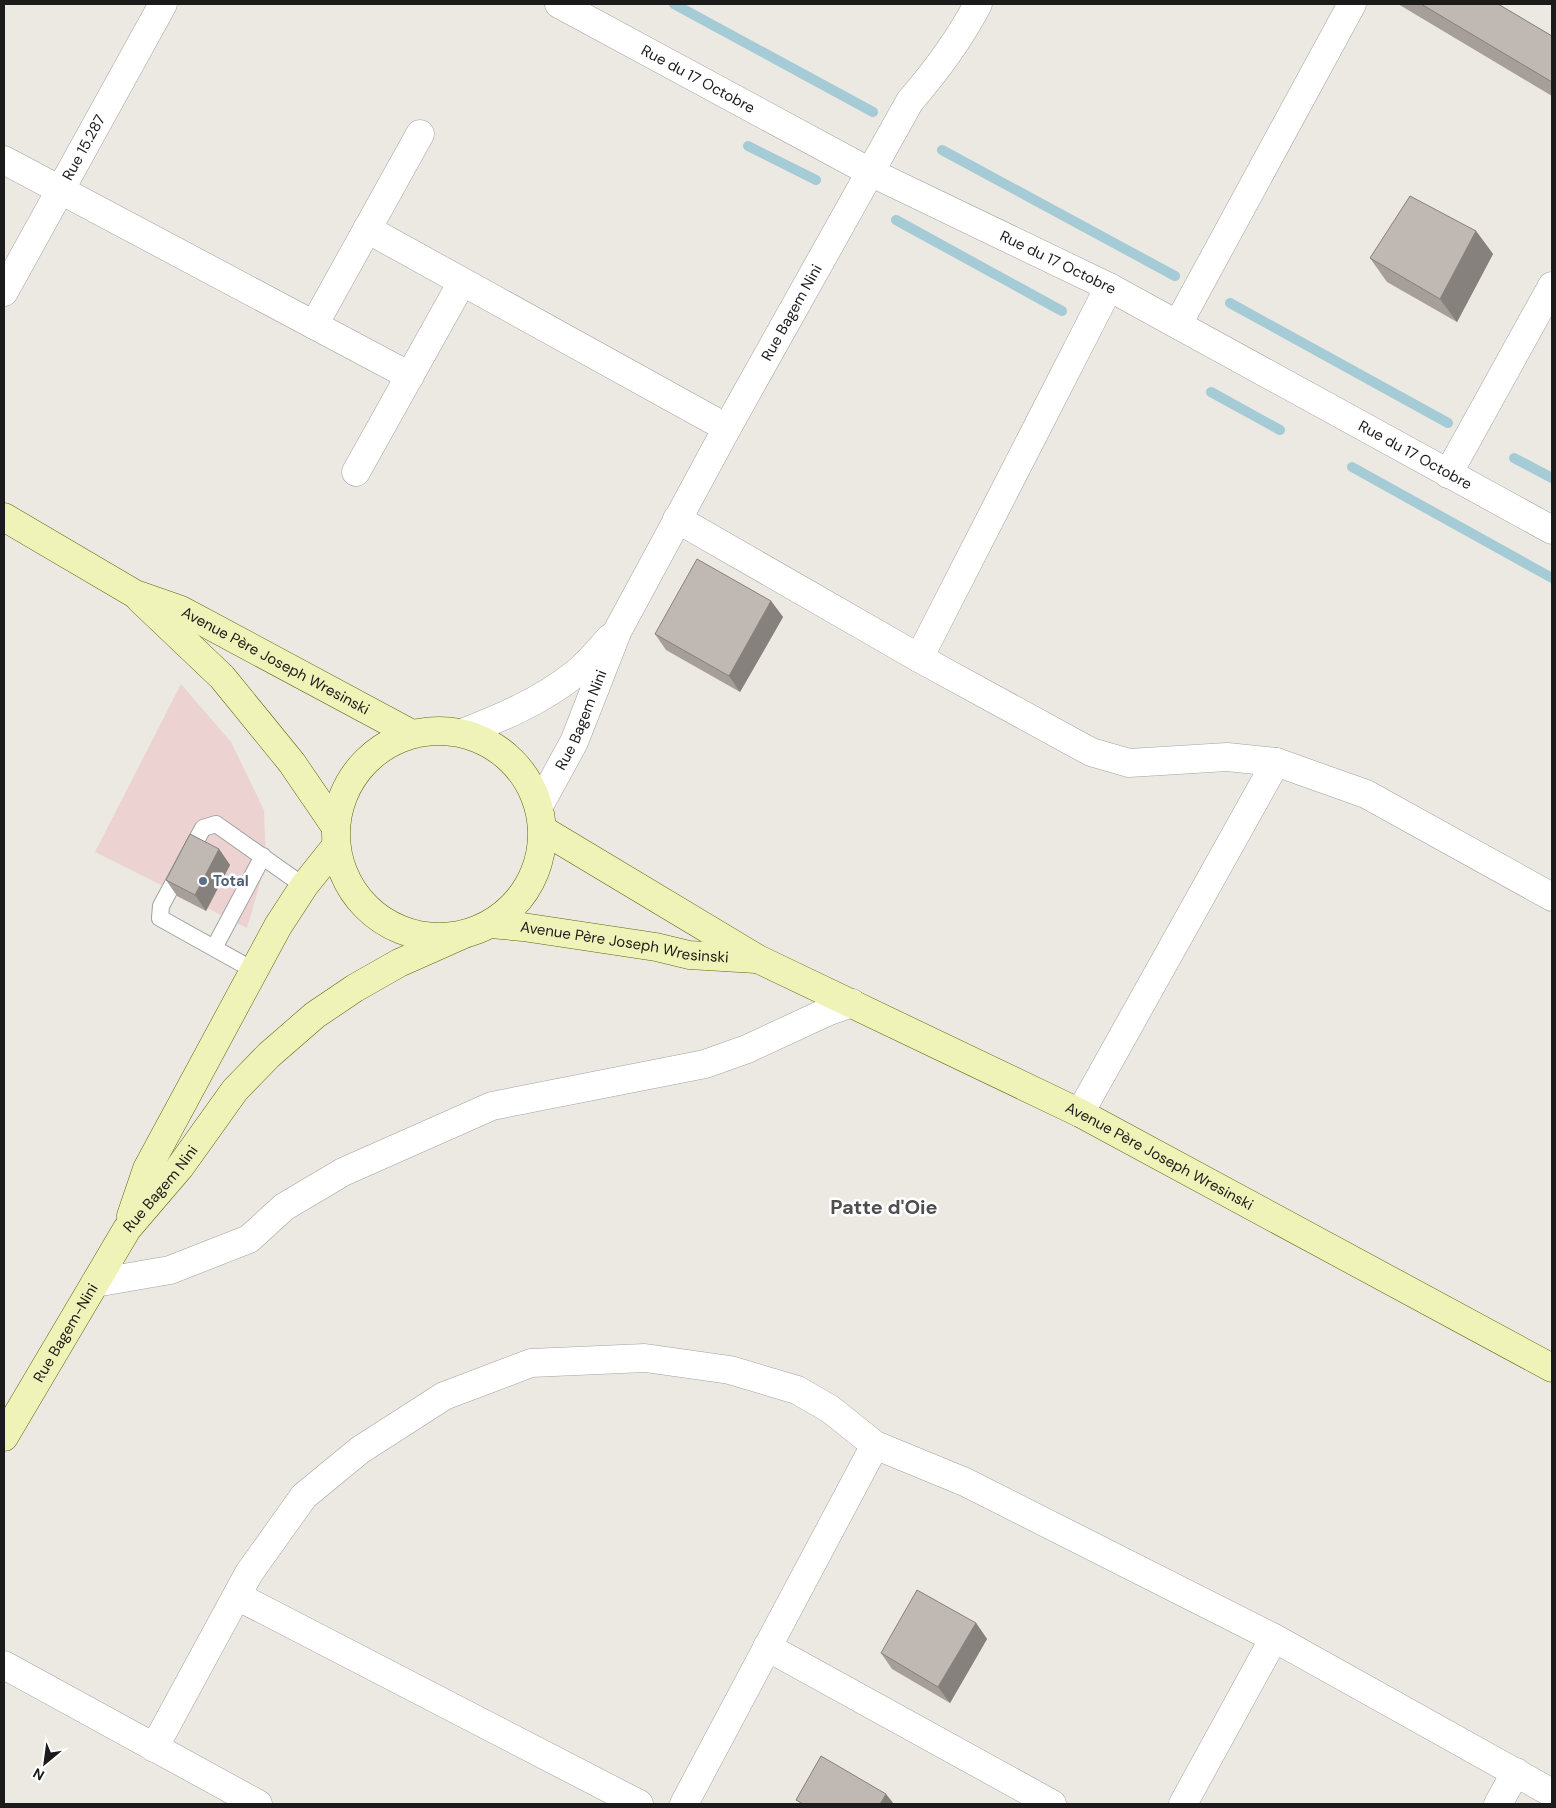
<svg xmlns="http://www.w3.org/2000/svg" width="1556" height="1808" font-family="'DM Sans',sans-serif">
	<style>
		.commercial { fill: #ecd3d2 }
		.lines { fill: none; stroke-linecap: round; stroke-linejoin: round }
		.stream { stroke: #a5cbd7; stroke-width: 10 }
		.lane-casing { stroke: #a2a2a2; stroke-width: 18 }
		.street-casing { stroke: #a2a2a2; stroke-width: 29 }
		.secondary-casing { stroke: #5d670d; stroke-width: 29 }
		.lane { stroke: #fff; stroke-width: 16 }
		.street { stroke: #fff; stroke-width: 28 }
		.secondary { stroke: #f0f3b8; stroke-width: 28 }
		.wall { fill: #a59e99 }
		.shaded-wall { fill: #86817d }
		.building { fill: #c0b8b2; stroke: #86817d }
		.service-dot { fill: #5c6f8a; stroke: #fff; stroke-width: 2 }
		.labels { text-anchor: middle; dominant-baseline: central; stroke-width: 5; stroke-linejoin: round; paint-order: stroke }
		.street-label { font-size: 15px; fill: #1b1b1b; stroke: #fff }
		.service-label { font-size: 15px; font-weight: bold; fill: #4e5e75; stroke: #fff; text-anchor: start }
		.district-label { font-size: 20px; font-weight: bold; fill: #4e4e4e; stroke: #fff }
	</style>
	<rect width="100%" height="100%" fill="#ece9e2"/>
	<!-- commercial -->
	<path class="commercial" d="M181 684 231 742 264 810 266 863 247 928 95 852Z"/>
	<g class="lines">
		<!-- stream -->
		<path class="stream" d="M674 4 873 112
			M748 146 816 180
			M942 150 1175 276
			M896 220 1062 311
			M1230 303 1448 423
			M1211 392 1280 430
			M1514 458 1552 478
			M1352 467 1552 578"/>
		<defs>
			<path id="lane" d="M214 948 263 856
				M255 971 160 918 161 906 203 828 216 824 304 886"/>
			<g id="street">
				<path id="s1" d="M559 4 870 172 1109 287 1552 530"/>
				<path d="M4 160 410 376"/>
				<path d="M367 229 727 428"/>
				<path id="s2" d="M4 292 163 4"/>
				<path d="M1178 324 1352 4"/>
				<path d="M314 325 420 134"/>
				<path d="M356 472 462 282"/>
				<path d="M1448 474 1552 286"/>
				<path d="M677 519 919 658 1091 752 1129 763 1227 757 1276 762 1366 794 1552 897"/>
				<path d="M919 658 1109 287"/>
				<path d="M462 733C503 717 541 701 575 674 588 664 599 650 610 638"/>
				<path id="s3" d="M539 806 574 742 618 630 727 428 910 101C937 70 959 40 978 4"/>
				<path d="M1080 1113 1276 762"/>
				<path d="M95 1283 170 1270 249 1239 284 1207 343 1172 492 1106 705 1064 747 1049 829 1011 852 1003"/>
				<path d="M237 1596 639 1804"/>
				<path d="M767 1647 1052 1804"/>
				<path d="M4 1665 258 1804"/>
				<path d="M154 1748 249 1573 304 1496 360 1450 444 1396 531 1363 645 1358 730 1370 797 1390 830 1409 875 1445 965 1482 1274 1638 1552 1793"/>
				<path d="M684 1804 875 1445"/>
				<path d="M1183 1804 1274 1638"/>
				<path d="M1498 1804 1516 1772"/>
			</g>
			<g id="secondary">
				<path id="s4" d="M4 517 135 594 181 610 412 734"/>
				<path d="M140 599 222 677 292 763 335 826"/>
				<circle cx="439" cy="834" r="103"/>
				<path id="s5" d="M543 830 758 959 1080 1113 1552 1368"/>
				<path id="s6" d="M491 924 523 927 656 947 689 955 756 959"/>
				<path d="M131 1216 147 1169 278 926 304 886 336 846"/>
				<path id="s7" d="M4 1437 127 1229 180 1167 235 1090 269 1055 315 1015 355 988 399 963 462 935"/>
			</g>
		</defs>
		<!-- lane casing -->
		<use href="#lane" class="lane-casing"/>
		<!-- street casing -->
		<use href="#street" class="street-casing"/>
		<!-- secondary casing -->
		<use href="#secondary" class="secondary-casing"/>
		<!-- lane -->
		<use href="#lane" class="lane"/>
		<!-- street -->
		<use href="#street" class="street"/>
		<!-- secondary -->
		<use href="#secondary" class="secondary"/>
	</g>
	<!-- wall -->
	<path class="wall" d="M1398 4H1498L1552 36V96Z
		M1476 231 1493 254 1457 322 1387 282 1370 258Z
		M771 601 783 617 740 692 666 650 655 634Z
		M219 849 230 865 206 911 177 896 166 880Z
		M976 1623 987 1639 950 1703 892 1669 881 1653Z"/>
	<!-- shaded-wall -->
	<path class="shaded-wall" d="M1476 231 1493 254 1457 322 1440 299Z
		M771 601 783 617 740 692 729 676Z
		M219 849 230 865 206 911 195 895Z
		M976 1623 987 1639 950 1703 938 1687Z
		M886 1794 894 1804H880Z"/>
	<!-- building -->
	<path class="building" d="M1421 4H1498L1552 36V82Z
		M1410 196 1476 231 1440 299 1370 258Z
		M697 559 771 601 729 676 655 634Z
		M190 834 219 849 195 895 166 880Z
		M917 1590 976 1623 938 1687 881 1653Z
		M821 1756 886 1794 880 1804H803L796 1800Z"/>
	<!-- markers -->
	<circle class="service-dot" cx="203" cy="881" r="5"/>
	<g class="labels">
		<!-- street labels -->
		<g class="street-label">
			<text stroke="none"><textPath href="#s1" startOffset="158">Rue du 17 Octobre</textPath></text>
			<text stroke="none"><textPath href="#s2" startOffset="165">Rue 15.287</textPath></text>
			<text stroke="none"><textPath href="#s1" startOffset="562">Rue du 17 Octobre</textPath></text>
			<text stroke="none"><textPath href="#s3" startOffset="555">Rue Bagem Nini</textPath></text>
			<text stroke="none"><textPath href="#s1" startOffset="968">Rue du 17 Octobre</textPath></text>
			<text stroke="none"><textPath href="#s4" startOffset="308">Avenue Père Joseph Wresinski</textPath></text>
			<text stroke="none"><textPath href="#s3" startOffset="96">Rue Bagem Nini</textPath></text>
			<text stroke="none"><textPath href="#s6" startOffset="135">Avenue Père Joseph Wresinski</textPath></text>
			<text stroke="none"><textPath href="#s5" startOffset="698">Avenue Père Joseph Wresinski</textPath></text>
			<text stroke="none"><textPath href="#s7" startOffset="294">Rue Bagem Nini</textPath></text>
			<text stroke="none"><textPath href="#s7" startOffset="121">Rue Bagem-Nini</textPath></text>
		</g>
		<!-- service labels -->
		<g class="service-label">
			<text x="213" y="881">Total</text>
		</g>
		<!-- district labels -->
		<g class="district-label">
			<text x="884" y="1207">Patte d'Oie</text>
		</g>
	</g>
	<!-- border -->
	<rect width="1556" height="1808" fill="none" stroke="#1b1b1b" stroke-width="10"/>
	<!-- north arrow -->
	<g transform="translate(45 1763) rotate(209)" stroke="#ffffff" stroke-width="4" paint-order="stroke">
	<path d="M0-4L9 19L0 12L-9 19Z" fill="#1b1b1b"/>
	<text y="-8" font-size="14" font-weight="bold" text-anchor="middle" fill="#1b1b1b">N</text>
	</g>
</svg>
